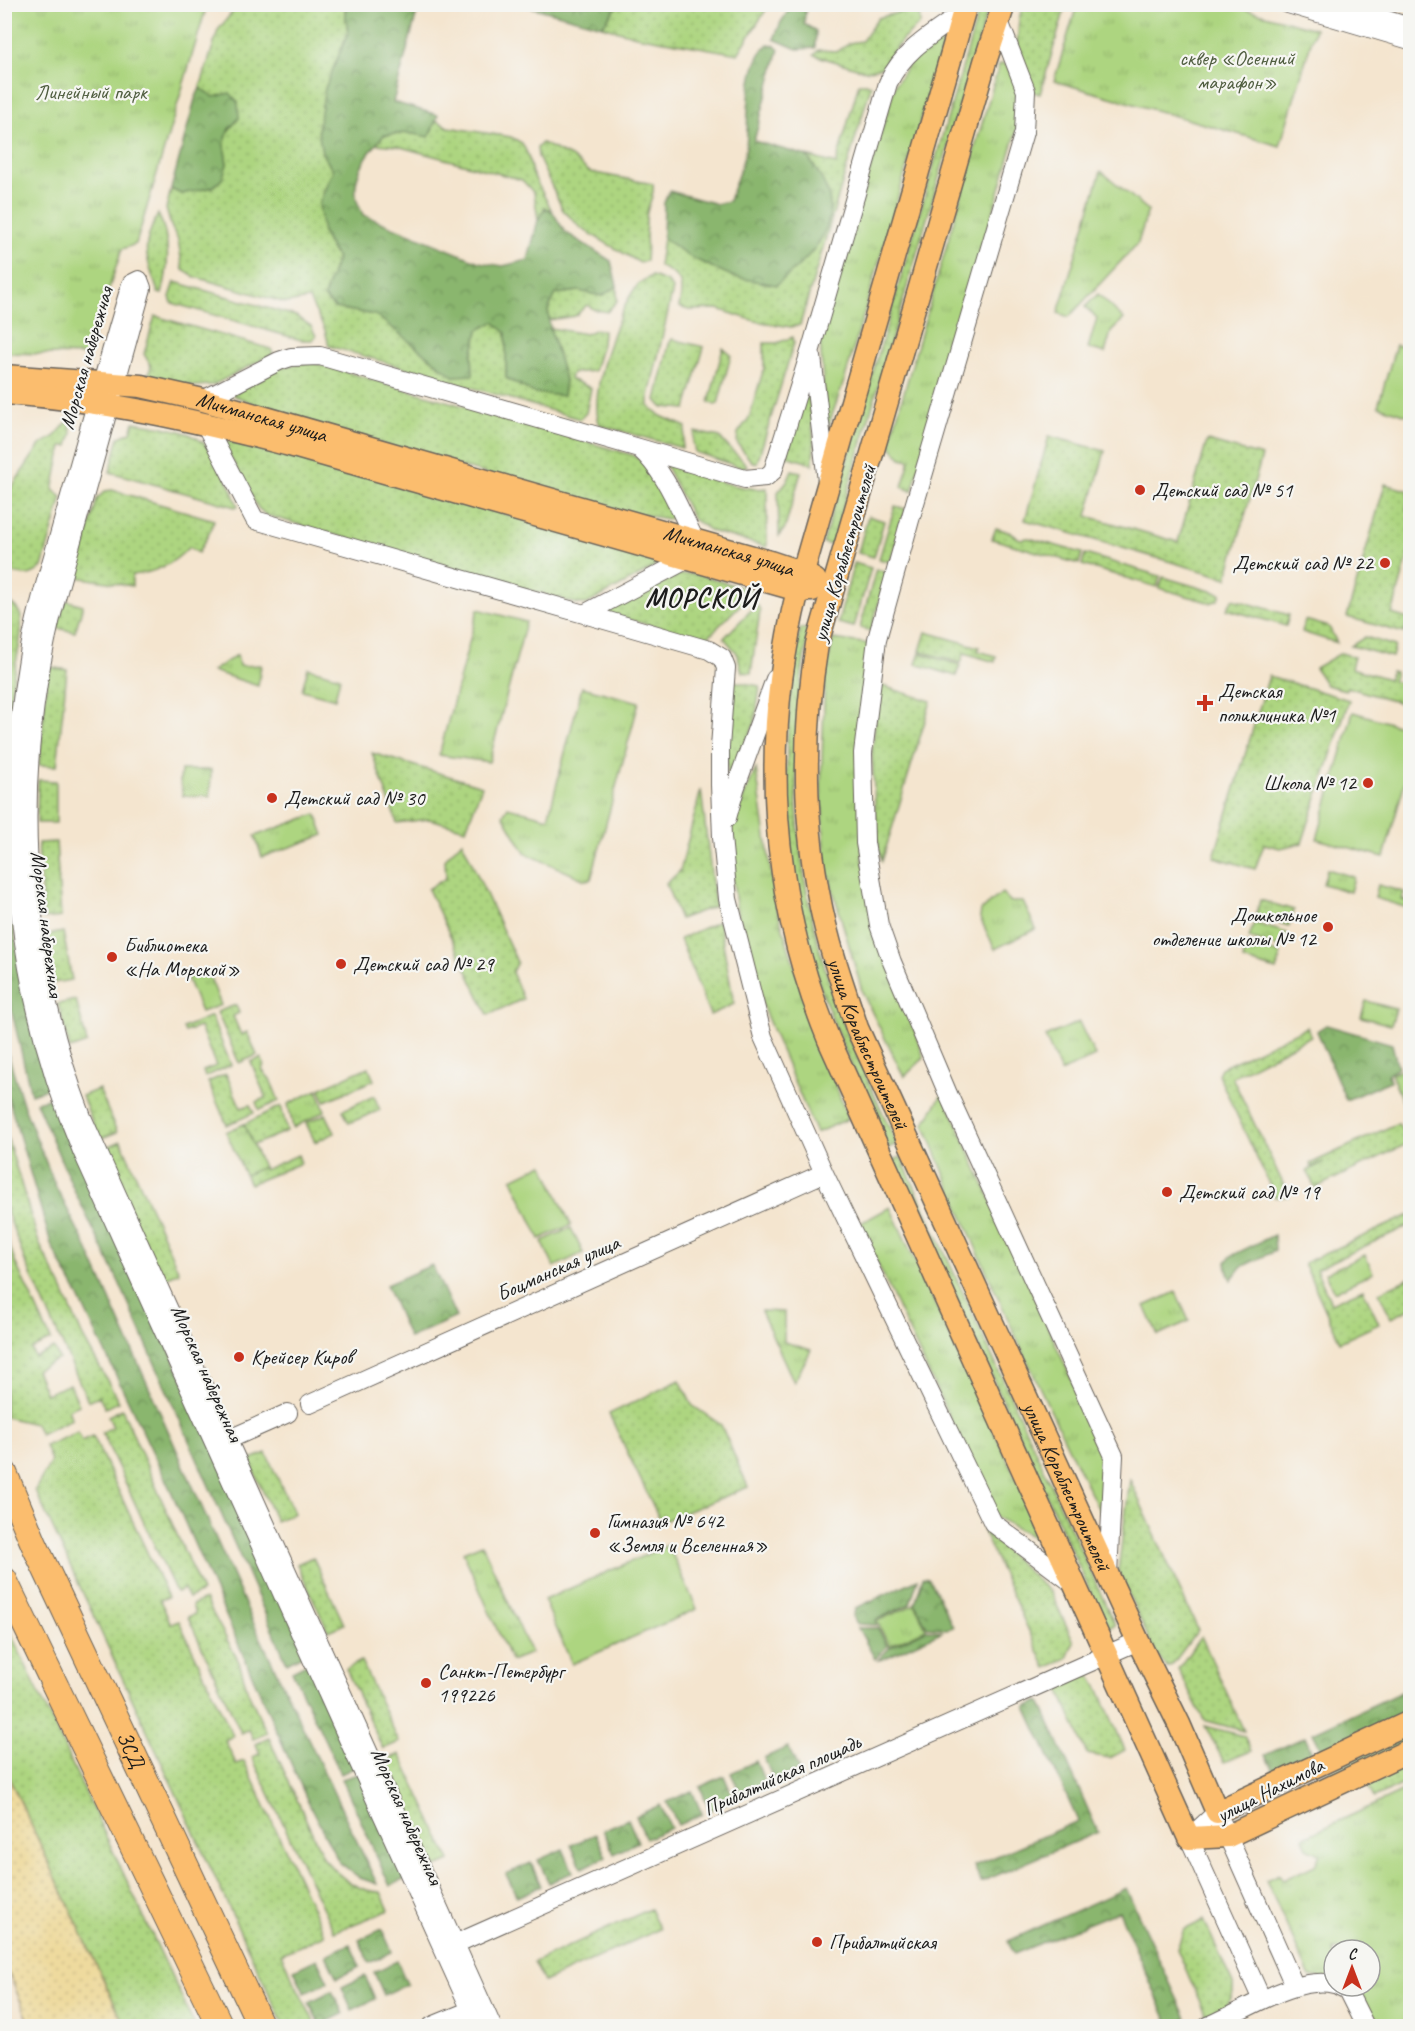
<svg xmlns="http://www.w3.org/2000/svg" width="1415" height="2031" font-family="Caveat,sans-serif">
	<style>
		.grass { fill: url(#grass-dots); stroke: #64784e; stroke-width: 1.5 }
		.forest { fill: url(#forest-crowns); stroke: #536945; stroke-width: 1.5 }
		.sand { fill: url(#sand-dots); stroke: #857b5d; stroke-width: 1.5 }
		.park { fill: url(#park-tufts); stroke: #64784e; stroke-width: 1.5 }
		.pitch { fill: #add580; stroke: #64784e; stroke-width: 1.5 }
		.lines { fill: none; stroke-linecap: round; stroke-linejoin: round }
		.minor-casing { stroke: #68625b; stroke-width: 20 }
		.major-casing { stroke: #68625b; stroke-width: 25 }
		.highway-casing { stroke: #68625b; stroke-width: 28 }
		.minor { stroke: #fff; stroke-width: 18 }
		.major { stroke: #fbbd6e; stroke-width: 22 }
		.highway { stroke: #fbbd6e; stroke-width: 26 }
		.poi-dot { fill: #c8321e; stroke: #f6f6f2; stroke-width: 2 }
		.labels { text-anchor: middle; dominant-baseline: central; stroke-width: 4.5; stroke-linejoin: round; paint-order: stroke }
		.park-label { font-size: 21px; fill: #4f5d3f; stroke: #f6f6f2 }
		.street-label { font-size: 21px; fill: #1c1c1c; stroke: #f6f6f2 }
		.poi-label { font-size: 21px; fill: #1c1c1c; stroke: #f6f6f2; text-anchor: start }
		.district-label { font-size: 27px; font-weight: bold; letter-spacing: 1.5px; fill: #1c1c1c; stroke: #f6f6f2 }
	</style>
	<defs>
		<pattern id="grass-dots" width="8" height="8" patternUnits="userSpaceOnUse" patternTransform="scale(1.5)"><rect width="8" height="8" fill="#add580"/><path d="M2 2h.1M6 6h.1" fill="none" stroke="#94b66e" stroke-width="1.8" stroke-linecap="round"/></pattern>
		<pattern id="forest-crowns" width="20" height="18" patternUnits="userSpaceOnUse" patternTransform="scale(1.5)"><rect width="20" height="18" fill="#8ab66e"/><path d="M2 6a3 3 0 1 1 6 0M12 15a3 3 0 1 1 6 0" fill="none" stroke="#70935a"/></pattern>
		<pattern id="sand-dots" width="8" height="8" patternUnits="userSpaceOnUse" patternTransform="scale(1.5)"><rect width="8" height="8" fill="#eeda9e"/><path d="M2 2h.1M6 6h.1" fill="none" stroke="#ccba88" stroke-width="1.8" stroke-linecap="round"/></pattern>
		<pattern id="park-tufts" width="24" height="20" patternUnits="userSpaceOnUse" patternTransform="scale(1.5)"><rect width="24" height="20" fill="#add580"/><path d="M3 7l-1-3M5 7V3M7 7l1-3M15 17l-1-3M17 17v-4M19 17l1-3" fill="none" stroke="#94b66e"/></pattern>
	</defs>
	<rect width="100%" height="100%" fill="#f6f6f2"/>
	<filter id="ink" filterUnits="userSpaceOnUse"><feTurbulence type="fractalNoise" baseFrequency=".0167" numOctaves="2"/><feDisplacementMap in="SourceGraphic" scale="12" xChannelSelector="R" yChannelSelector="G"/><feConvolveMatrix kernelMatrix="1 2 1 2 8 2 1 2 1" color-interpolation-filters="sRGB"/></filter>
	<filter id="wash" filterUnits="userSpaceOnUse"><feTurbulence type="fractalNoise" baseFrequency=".008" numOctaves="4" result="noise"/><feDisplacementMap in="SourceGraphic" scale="24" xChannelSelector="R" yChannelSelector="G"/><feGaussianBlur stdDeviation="1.35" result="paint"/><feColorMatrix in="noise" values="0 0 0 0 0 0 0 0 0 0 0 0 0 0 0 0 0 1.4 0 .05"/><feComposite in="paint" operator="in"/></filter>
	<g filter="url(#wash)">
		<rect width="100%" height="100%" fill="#f4e5cf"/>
		<!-- grass -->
		<path class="grass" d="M981 4 989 5 832 545 823 543Z
			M238 5H349L345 10 348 33 342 51 322 153 333 170 323 193V234L337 258 324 297 335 308 376 315 453 376 473 374 472 355 478 330 493 321 506 332V378L534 393 563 395 565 380 550 328 586 334 596 329 603 331 602 344 594 371 572 373 570 379 591 388 586 413 580 419 329 346 325 330 309 299 286 303 195 277 183 270 178 240 171 226 166 209 171 189 181 194 213 187 222 178 227 164 224 145 228 131 239 118 200 88 218 30Z
			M618 5H769L738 54 636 36 602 26Z
			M1023 5H1066L1040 94 1033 92 1017 48 1019 19Z
			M919 7 920 24 902 40 882 67 866 71 814 55 818 50 838 51 849 43 862 41 878 18Z
			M859 83H867L871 86 800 325 791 327 755 321 718 309 689 310 679 307C684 282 682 277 659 266L663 238 692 258 828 222C830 191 824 181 807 156L836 164Z
			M436 120 448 127 511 137 522 143 528 155 532 173 552 211 545 208 538 220 534 193 522 180 397 146 376 144 384 135 408 133 429 137Z
			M542 143 571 157 590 172 653 184C655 195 649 202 647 212 644 225 648 245 646 261L640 263 582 229 563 210 538 157 537 148Z
			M158 214C171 238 169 267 162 294L158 293C155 281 150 272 148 260 143 244 151 228 158 214Z
			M652 276 668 282 673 289 649 396V406L661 416 686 427 682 448 600 425C587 397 617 310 637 286 640 281 647 279 652 276Z
			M175 282 296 316 311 326 316 336 312 340H301L172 303 170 297Z
			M617 286V301L607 312 593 309 587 305 575 316 550 320 548 310 556 294 579 291 602 296Z
			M155 316 271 349 273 354 213 385 193 386 148 376 151 366 144 354Z
			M793 337 794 343 757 463 751 461 737 443 738 433 749 418 764 368V343H777Z
			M672 339 704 347 686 409 662 407 656 400 669 344Z
			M723 348 731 355 718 404 715 405 709 402Z
			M312 362 632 455 644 463 652 474 673 517 668 519 618 511 286 417 233 395V393L274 368Z
			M806 391H809L814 445 813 464 786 456Z
			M69 420 72 433 68 446H62L53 490 62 497 42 567C29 580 21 574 5 571V497L40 445 55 436Z
			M134 422C152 425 172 427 189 434 217 445 227 481 238 506L235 507 110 472 119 437 131 432Z
			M695 432 720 437C727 449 740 455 747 466L742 468 695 452 693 442Z
			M1049 436 1105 451 1087 516 1178 542 1207 441 1262 456 1227 578 1025 520Z
			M227 441 283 451 607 543 651 560 655 563V567L587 604H578L266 515 258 508 224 445Z
			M668 464C693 472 742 493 767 488V547L711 531 693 519 666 466Z
			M792 470 801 472 785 528 779 536 778 492 787 481Z
			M1385 484 1410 491 1406 510 1410 512V549L1392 614 1408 619 1404 633 1347 617Z
			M112 490 214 520 211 530 198 553 189 547C173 564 156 573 132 575V586L76 577 97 499 105 491Z
			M895 506 906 509 890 562 879 559Z
			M868 516 884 521 874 557 858 553Z
			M996 528 1009 532 1020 539 1029 538 1082 553 1079 564 992 539Z
			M1085 554 1160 576 1157 587 1082 565Z
			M854 563 871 568 854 627 838 623Z
			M876 569 887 573 871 631 860 628Z
			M688 574 700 575 754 591 705 640 608 614V610L677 575Z
			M1163 577 1221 594 1218 600 1211 603 1159 588Z
			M1233 599 1289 615 1286 626 1227 609Z
			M5 600C13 604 21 610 21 620 23 641 15 661 13 681 10 704 8 728 5 751Z
			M65 600 83 605 75 632 57 628Z
			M758 606 760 611 751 673 742 672 737 653 724 638 754 607Z
			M1305 620 1329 627 1337 643 1302 632Z
			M800 628 809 630C783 768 795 901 847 1032 862 1069 880 1107 897 1144L888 1148C866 1098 842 1048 824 997 781 879 778 750 800 628Z
			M926 632 979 647 978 651 996 656 995 662 964 653 961 663 920 651Z
			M1365 637 1395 646 1392 657 1351 646Z
			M920 653 960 665 956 676 916 664Z
			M1341 653 1354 657 1351 668 1389 679 1391 671 1395 672 1393 681 1410 686V706L1347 687 1346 690 1326 685 1315 668Z
			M48 667 67 670 57 766 39 765Z
			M1269 676 1349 700 1302 843 1280 848 1264 844 1255 869 1214 857Z
			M732 681 760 686 755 722 729 786 726 746Z
			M879 685 931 701 882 861 877 839 872 753Z
			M372 753 482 786 466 829 429 819 397 823Z
			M38 780 56 781V823H37Z
			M701 790 715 906 680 919 666 884 680 871Z
			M462 841 517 962 512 972 523 999 488 1015 428 889 446 878 445 859Z
			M56 842 61 917 43 919 38 843Z
			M719 921 734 1004 710 1015 680 939Z
			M63 932 72 980 54 983 45 935Z
			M76 1000 87 1043 70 1049 58 1004Z
			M236 1005 239 1013 233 1016 241 1035 247 1032 257 1055 239 1063 217 1012Z
			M211 1016 231 1065 205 1077 203 1071 216 1066 200 1027 185 1032 183 1028Z
			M1307 1027 1311 1036 1232 1077 1289 1196 1275 1197 1218 1074 1221 1068Z
			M261 1058 264 1065 262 1070 270 1079 279 1101 259 1110 256 1102 266 1098 251 1062Z
			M368 1067 374 1080 325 1101 319 1089Z
			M226 1074 241 1108 250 1105 254 1113 227 1125 208 1082Z
			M99 1089 117 1132 99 1139 82 1096Z
			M374 1096 380 1110 349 1123 343 1110Z
			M281 1106 287 1131 253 1145 244 1124Z
			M326 1114 335 1133 315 1142 306 1123Z
			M1398 1123 1409 1143 1315 1188 1307 1171 1324 1162 1311 1167 1310 1164Z
			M4 1127 39 1243 62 1288 82 1335 119 1402 105 1408 99 1396 88 1401 25 1261 5 1206Z
			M121 1141 179 1272 161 1280 103 1149Z
			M298 1155 301 1163 250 1184 245 1175 263 1167 264 1170Z
			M901 1157 1115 1625 1107 1628 893 1160Z
			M1410 1215V1225L1316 1269 1331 1303 1363 1289 1379 1324 1340 1342 1304 1263Z
			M5 1233 16 1264 51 1340 31 1349 35 1357 54 1348 59 1359 36 1370 46 1394 70 1384 79 1405 68 1410 72 1419 40 1434 35 1424 5 1417Z
			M1410 1278V1309L1391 1318 1379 1292Z
			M680 1380 692 1405 721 1425 748 1487 661 1522 609 1414Z
			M122 1409 202 1592 189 1598 184 1589 176 1592 102 1432 113 1427 108 1416Z
			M78 1432 82 1441 93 1436 168 1597 160 1600 171 1624 179 1621 233 1736 225 1740 236 1764 244 1761 325 1935 281 1954 316 2026H284L35 1490 51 1461 45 1446Z
			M266 1453 294 1513 276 1521 249 1460Z
			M1130 1480 1198 1630 1172 1665 1167 1667 1156 1654 1118 1571Z
			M982 1529 1051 1593 1074 1642 1067 1658 1046 1668Z
			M313 1557 344 1624 328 1631 297 1564Z
			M205 1599 239 1662 248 1692 267 1733 253 1739 249 1729 241 1733 188 1617 195 1614 192 1605Z
			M5 1621 195 2026H125L5 1769Z
			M1201 1636 1244 1731 1204 1720 1178 1669Z
			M361 1661 399 1742 383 1749 346 1669Z
			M1088 1672 1098 1688 1125 1750 1110 1758 1087 1754 1057 1684Z
			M1205 1726 1244 1736 1251 1751 1224 1762Z
			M1410 1733V1742L1275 1805 1271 1798Z
			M269 1738 324 1859C340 1877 357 1892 381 1892L389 1910 334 1932 252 1757 260 1754 256 1744Z
			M400 1754 450 1861 436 1867 386 1760Z
			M1410 1764V1781L1374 1798 1367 1784Z
			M650 1909 660 1929 544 1982 534 1962Z
			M1204 1920 1233 1984C1235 2004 1222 2009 1206 2016L1177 1949 1184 1930Z"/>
		<!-- forest -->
		<path class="forest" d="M349 5H419L393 102 438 115 429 137 408 133 384 135C369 152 353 172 356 196 356 202 361 209 363 215L479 262 503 266 528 260 538 220 545 208 552 211 565 232 611 261 617 286 602 296 579 291 556 294 548 310 550 328 565 380 563 396 534 393 506 378V333L494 322 478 330 472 355 473 375 453 376 376 315 335 308 324 297 337 258 323 234 319 204 333 170 322 153 318 130 325 88 348 33 345 10Z
			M523 5H618L602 26Z
			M792 5H806L804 24 816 31 815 48 797 49 774 39 781 22Z
			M768 44 775 45 779 49 754 141 807 156C816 169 825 182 829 197 837 234 802 265 776 285L734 277 692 258 663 238 664 203 669 191 717 204 729 201C734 184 743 165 746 147 749 118 745 65 768 44Z
			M200 88 214 97 230 93 238 102 239 118 228 131 224 145 227 164 222 179 213 187 181 194 171 189 195 99Z
			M4 834 7 899 21 966 52 1087 31 1094 5 982Z
			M1326 1025 1392 1044 1398 1068 1388 1074 1390 1081 1346 1100 1317 1031Z
			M4 1041 24 1107 55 1185 87 1248 253 1622 377 1884 360 1878 339 1862 308 1802 171 1491 76 1291 52 1247 5 1087Z
			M56 1097 306 1653 287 1663 119 1282 74 1190 36 1102Z
			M1274 1235 1275 1251 1241 1267 1231 1280 1227 1270 1226 1262 1231 1256Z
			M432 1265 456 1317 409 1338 386 1285Z
			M923 1577 928 1578 932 1583 953 1627 948 1629 927 1627 915 1603Z
			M918 1579 910 1604 876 1620 877 1625 857 1624 853 1616 856 1608Z
			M858 1628H878L887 1646 875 1659Z
			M926 1630 943 1631 883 1659 878 1660 890 1647Z
			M310 1662 358 1766 341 1774 292 1671Z
			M1410 1688V1712L1323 1753 1313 1733Z
			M1040 1701 1098 1832 981 1882 974 1866 1078 1821 1026 1707Z
			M1305 1737 1314 1757 1275 1775 1265 1755Z
			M788 1747 799 1770 774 1781 764 1758Z
			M756 1761 766 1785 742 1796 731 1773Z
			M361 1773 408 1878 390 1886 342 1779Z
			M724 1776 734 1799 710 1810 700 1787Z
			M692 1791 702 1814 678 1825 667 1802Z
			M660 1805 671 1828 646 1839 636 1816Z
			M628 1819 638 1842 614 1854 603 1830Z
			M596 1834 606 1857 582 1868 571 1845Z
			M563 1849 573 1872 549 1883 538 1860Z
			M531 1863 541 1886 517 1897 506 1874Z
			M1126 1888 1186 2018 1169 2025 1119 1911 1014 1954 1008 1941Z
			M382 1929 392 1952 369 1963 359 1940Z
			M350 1944 360 1967 337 1978 326 1955Z
			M317 1959 328 1982 305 1993 294 1970Z
			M397 1961 407 1984 384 1995 374 1972Z
			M365 1976 375 1999 352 2010 342 1987Z
			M332 1991 343 2014 320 2025 309 2002Z"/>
		<!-- sand -->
		<path class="sand" d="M4 1769H5L125 2026H31L5 1964Z"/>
		<!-- park -->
		<path class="park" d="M5 4 207 5 136 244 122 249 87 355 5 353Z
			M1077 5H1230L1315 29 1280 146 1054 81Z
			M938 41 941 43 942 47 845 378 829 424H826L820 339 895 85 914 56Z
			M1004 63C1022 82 1018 106 1017 130L912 491 902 487 910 460 901 458 889 444 999 65Z
			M1101 171 1148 210 1138 243 1069 317 1058 313Z
			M1098 294 1124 319 1111 332 1105 353 1088 348 1097 318 1085 307Z
			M478 609 526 622 489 762 439 755Z
			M833 639 870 644 862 859 924 1058 904 1077 863 994 826 866 821 786 825 678Z
			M237 655 239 666 261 665 258 686 212 671Z
			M308 668 340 677 335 699 302 690Z
			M582 687 639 702 591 879 585 880 525 853 503 815 508 807 548 818Z
			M756 769 776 906 803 994 848 1119 816 1133 764 1010 738 920 727 835Z
			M181 770H211L210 796H183L180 781Z
			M316 814 324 835 262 857 255 836Z
			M1327 869 1354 877 1350 892 1323 884Z
			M1378 885 1404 892 1402 900 1409 902 1408 908 1375 898Z
			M1002 893 1011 902H1023L1036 929 995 949 980 918 981 910Z
			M1260 900 1294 910 1289 926 1256 916Z
			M1254 923 1287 933 1283 948 1249 938Z
			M1247 944 1281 954 1276 970 1243 960Z
			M207 970 221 1005 201 1012 187 978Z
			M1366 1001 1396 1009 1391 1025 1361 1017Z
			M1079 1022 1095 1056 1061 1072 1045 1037Z
			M1410 1066V1116L1409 1117 1391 1074Z
			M317 1090 325 1111 293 1128 288 1104Z
			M943 1093 1101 1445 1107 1526C1041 1394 979 1261 924 1124Z
			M244 1124 263 1167 245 1175 226 1132Z
			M890 1207 1047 1545 996 1517 859 1224Z
			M1365 1255 1373 1273 1334 1292 1325 1273Z
			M1176 1292 1189 1321 1158 1335 1145 1306Z
			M761 1311 784 1312V1342L811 1350 794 1382Z
			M482 1544 531 1653 511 1661 463 1552Z
			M915 1604 926 1629 889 1646 877 1621Z
			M1410 1788V2026H1373L1352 1986H1370V1950H1334V1980L1310 1977 1266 1880 1279 1874 1283 1880 1315 1865 1320 1854 1307 1848 1303 1838Z"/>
		<!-- pitch -->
		<path class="pitch" d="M1396 345 1410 349V416L1378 406Z
			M1353 712 1410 729V763L1384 857 1317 839Z
			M543 1164 571 1225 540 1239 512 1179Z
			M571 1228 583 1253 554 1267 542 1241Z
			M668 1545 697 1609 572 1664 544 1600Z"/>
	</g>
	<g filter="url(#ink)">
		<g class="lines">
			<defs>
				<path id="minor" d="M1288 4 1410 40
					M1335 4 1410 27
					M999 21 1026 91 1024 132 910 520 877 639 863 753 865 843 879 925 892 962 948 1094 1114 1456 1108 1574
					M812 357 827 481
					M203 400 279 361 291 357 320 356 639 448C666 472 679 509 695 540
					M205 424 255 520 584 614 690 558
					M639 448 745 479 766 477 773 471 811 349 888 83C904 49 934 33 964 12
					M584 614 709 650 722 658 726 668 720 747V785L722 837 728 899 763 1037 824 1173 993 1523 1075 1585
					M727 818 735 789 775 679
					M310 1404 824 1173
					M216 1445 288 1413
					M446 1948 1138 1641
					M1339 1986 1347 1990 1365 2026
					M1262 2000 1189 1838 1217 1812 1295 1987
					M432 2026 471 2010
					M478 2026 82 1151C16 996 0 824 28 659 36 610 52 562 65 514 87 437 108 360 131 284L139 280 142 288 56 598C11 769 19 952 82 1117L492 2026
					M1208 2026C1243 2012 1296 1975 1334 1984"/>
				<g id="major">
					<path d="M966 4 798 590C760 740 770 898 829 1040L1189 1838 1228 1836 1410 1750"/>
					<path id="s1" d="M1004 4 985 62 817 644C801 743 803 847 830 944 838 973 848 1000 857 1028L1138 1641 1179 1724 1217 1812 1410 1722"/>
					<path id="s2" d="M4 376 141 386 203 400 770 562 803 573 815 580"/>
					<path d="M4 393C101 399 193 420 286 444L798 590H812"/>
				</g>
				<g id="highway">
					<path id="s3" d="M4 1473 34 1544 261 2026"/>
					<path d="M4 1580 220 2026"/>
				</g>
			</defs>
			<!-- minor casing -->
			<use href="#minor" class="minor-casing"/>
			<!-- major casing -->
			<use href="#major" class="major-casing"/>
			<!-- highway casing -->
			<use href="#highway" class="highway-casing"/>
			<!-- minor -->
			<use href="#minor" class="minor"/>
			<!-- major -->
			<use href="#major" class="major"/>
			<!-- highway -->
			<use href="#highway" class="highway"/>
		</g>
	</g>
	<!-- markers -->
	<g class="poi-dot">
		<circle cx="1140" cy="490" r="6"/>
		<circle cx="1385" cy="563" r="6"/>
		<path d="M1202 694h6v6h6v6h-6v6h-6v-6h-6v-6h6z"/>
		<circle cx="1368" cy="783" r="6"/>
		<circle cx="272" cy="798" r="6"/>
		<circle cx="1328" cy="927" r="6"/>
		<circle cx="112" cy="957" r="6"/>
		<circle cx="341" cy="964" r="6"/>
		<circle cx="1167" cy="1192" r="6"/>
		<circle cx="239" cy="1357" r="6"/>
		<circle cx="595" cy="1533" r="6"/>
		<circle cx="426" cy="1683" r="6"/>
		<circle cx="817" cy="1942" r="6"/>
	</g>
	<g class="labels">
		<!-- park labels -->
		<g class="park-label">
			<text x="1237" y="58">сквер «Осенний<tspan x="1237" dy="24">марафон»</tspan></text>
			<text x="91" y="92">Линейный парк</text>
		</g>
		<!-- street labels -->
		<g class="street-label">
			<text transform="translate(86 358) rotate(-74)">Морская набережная</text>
			<text stroke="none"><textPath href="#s2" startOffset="262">Мичманская улица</textPath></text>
			<text stroke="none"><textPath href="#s2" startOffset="748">Мичманская улица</textPath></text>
			<text transform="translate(844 553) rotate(-74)">улица Кораблестроителей</text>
			<text transform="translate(47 924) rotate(83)">Морская набережная</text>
			<text stroke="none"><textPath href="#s1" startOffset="1076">улица Кораблестроителей</textPath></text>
			<text transform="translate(558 1268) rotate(-24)">Боцманская улица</text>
			<text transform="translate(207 1373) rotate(66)">Морская набережная</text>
			<text stroke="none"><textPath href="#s1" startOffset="1562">улица Кораблестроителей</textPath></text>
			<text stroke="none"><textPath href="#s3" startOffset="304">ЗСД</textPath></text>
			<text transform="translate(782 1775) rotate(-24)">Прибалтийская площадь</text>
			<text transform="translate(1270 1790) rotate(-27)">улица Нахимова</text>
			<text transform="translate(407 1816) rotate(66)">Морская набережная</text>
		</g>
		<!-- poi labels -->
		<g class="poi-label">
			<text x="1152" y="490">Детский сад № 51</text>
			<text x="1373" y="563" text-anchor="end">Детский сад № 22</text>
			<text x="1218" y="691">Детская<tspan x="1218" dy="24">поликлиника №1</tspan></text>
			<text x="1356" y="783" text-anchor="end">Школа № 12</text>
			<text x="284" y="798">Детский сад № 30</text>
			<text x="1316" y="915" text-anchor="end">Дошкольное<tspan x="1316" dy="24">отделение школы № 12</tspan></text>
			<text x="124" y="945">Библиотека<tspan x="124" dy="24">«На Морской»</tspan></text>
			<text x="353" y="964">Детский сад № 29</text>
			<text x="1179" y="1192">Детский сад № 19</text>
			<text x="251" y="1357">Крейсер Киров</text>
			<text x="607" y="1521">Гимназия № 642<tspan x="607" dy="24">«Земля и Вселенная»</tspan></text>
			<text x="438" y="1671">Санкт-Петербург<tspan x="438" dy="24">199226</tspan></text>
			<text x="829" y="1942">Прибалтийская</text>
		</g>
		<!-- district labels -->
		<g class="district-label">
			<text x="702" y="598">МОРСКОЙ</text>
		</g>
	</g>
	<!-- margin -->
	<rect width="1415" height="2031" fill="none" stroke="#f6f6f2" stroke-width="24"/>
	<!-- north arrow -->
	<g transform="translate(1352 1968)"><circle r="28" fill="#f6f6f2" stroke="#9f9f9c" stroke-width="1.5"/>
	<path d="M0-4.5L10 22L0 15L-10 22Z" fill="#c8321e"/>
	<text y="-9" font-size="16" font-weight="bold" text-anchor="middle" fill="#1c1c1c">С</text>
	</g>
</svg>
